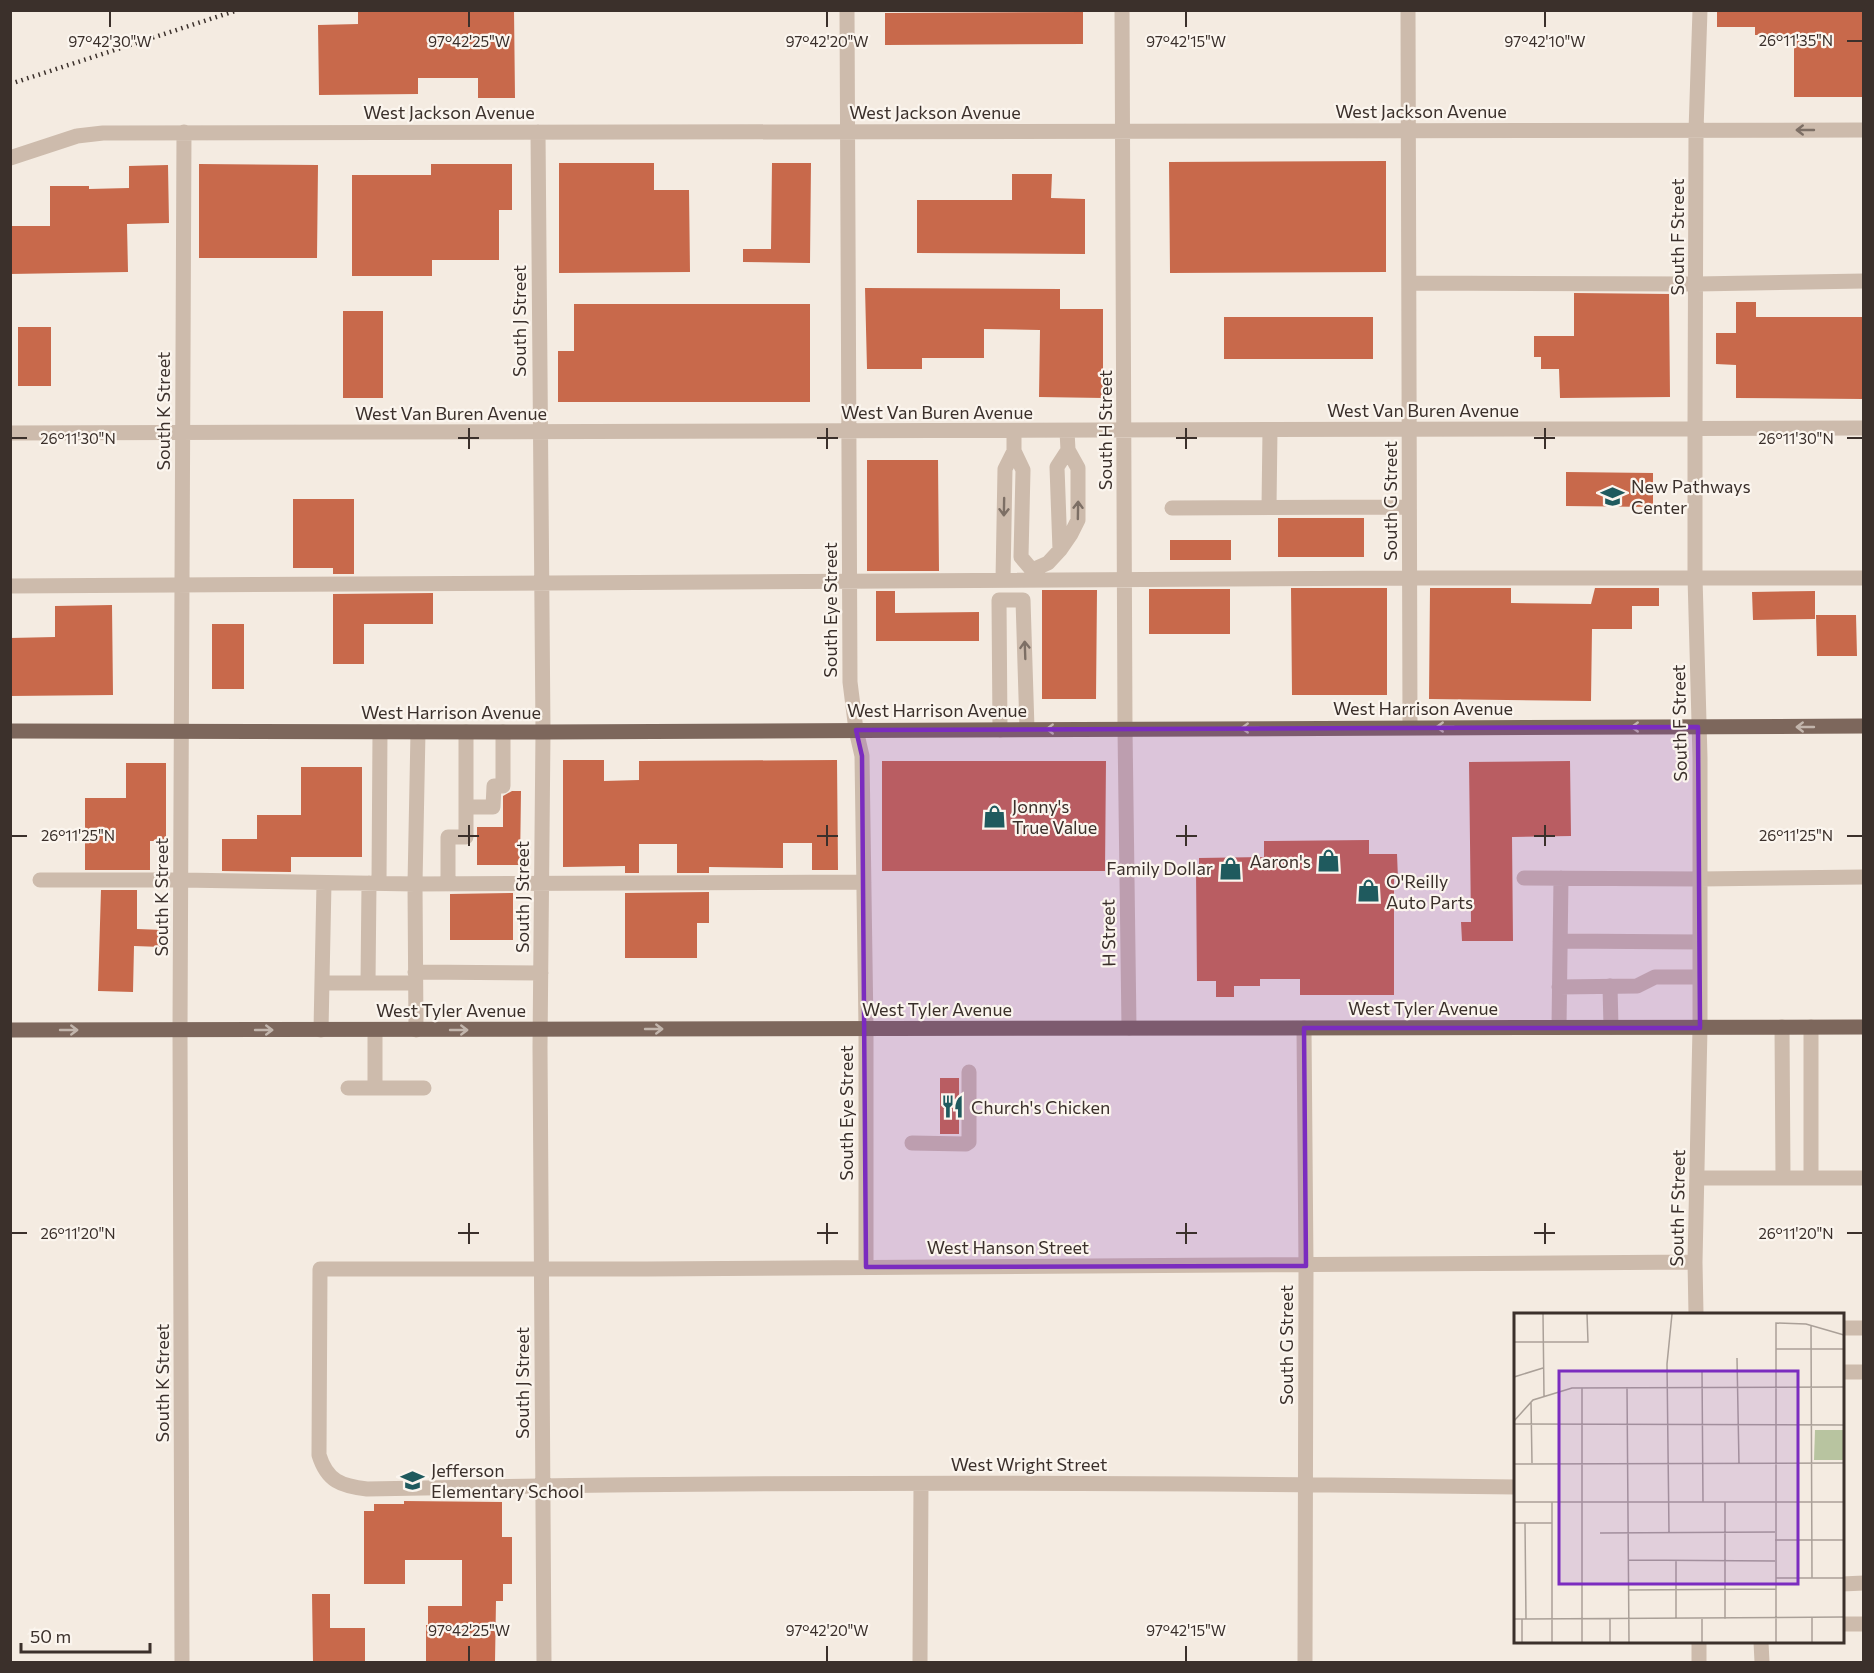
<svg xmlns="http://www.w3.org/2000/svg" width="1874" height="1673" font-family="Commissioner,sans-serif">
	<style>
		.building { fill: #c8694b }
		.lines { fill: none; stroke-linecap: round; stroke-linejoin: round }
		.minor { stroke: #cdbbac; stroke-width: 15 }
		.major { stroke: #7d675c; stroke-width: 15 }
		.rail { stroke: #3b302b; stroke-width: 4.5; stroke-dasharray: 1.5 4.5; stroke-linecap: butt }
		.oneway { stroke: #7d6f65 }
		.oneway2 { stroke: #c2b5ac }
		.marked { fill: #7b2cbf; fill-opacity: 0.2; stroke: #7b2cbf; stroke-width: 4.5; stroke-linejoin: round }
		.ticks { fill: none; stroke: #3b302b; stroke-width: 2 }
		.labels { text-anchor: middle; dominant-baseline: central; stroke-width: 4.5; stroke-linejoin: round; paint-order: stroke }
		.street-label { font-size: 18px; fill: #3b302b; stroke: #fbf5ee }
		.poi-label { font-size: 18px; fill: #3b302b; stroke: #fbf5ee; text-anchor: start }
		.inset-road { fill: none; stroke: #aaa098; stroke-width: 1.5 }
		.view { fill: #7b2cbf; fill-opacity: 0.15; stroke: #7b2cbf; stroke-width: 3 }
		.inset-edge { fill: none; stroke: #3b302b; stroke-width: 3 }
		.ticks-label { font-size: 15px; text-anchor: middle; fill: #3b302b; stroke: #fbf5ee; stroke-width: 4.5; stroke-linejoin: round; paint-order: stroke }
	</style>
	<rect width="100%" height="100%" fill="#f4ebe1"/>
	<!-- building -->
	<path class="building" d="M358 10H514L515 98H478V78H418V94L319 95 318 25 358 24Z
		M1717 10H1863V97H1794V35H1755V27H1717Z
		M1083 12V44L885 45V13Z
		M1386 161V272L1170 273 1169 162Z
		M559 163H654V190H689L690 272 559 273Z
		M772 163H811L810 263 743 262V249H771Z
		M199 164 318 165 317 258H199Z
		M431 164H512V210H499V260H432V276H352V175H431Z
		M168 165 169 223 127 224 128 272 10 274V226H50V186H89V189L129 188V166Z
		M1012 174H1052L1051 198 1085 199V254L917 253V200H1012Z
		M865 288 1060 289V309H1103V398L1039 397 1040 330 984 329V358H922V369H867Z
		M1574 293 1669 294 1670 397 1560 398 1559 369H1541V357H1534V336H1574Z
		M1736 302H1756V317H1863V399L1736 398V365L1716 364V333H1736Z
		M574 304H810V402H558V351H574Z
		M343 311H383V398H343Z
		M1224 317H1373V359H1224Z
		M18 327H51V386H18Z
		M867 460H938L939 571H867Z
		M1566 472 1653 473V507L1566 506Z
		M293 499H354V574H333V568H293Z
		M1278 518H1364V557H1278Z
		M1170 540H1231V560H1170Z
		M1291 588H1387V695H1292Z
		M1430 588H1511V603L1591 604 1595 588H1659V606H1632V629H1592L1591 701 1429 699Z
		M1149 589H1230V634H1149Z
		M1042 590H1097L1096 699H1042Z
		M876 591H895V613L979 612V641H876Z
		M1815 591V619L1753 620 1752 592Z
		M433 593V624H364V664H333V594Z
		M112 605 113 695 10 696V638L55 637V606Z
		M1816 615H1856L1857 656H1817Z
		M212 624H244V689H212Z
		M563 760H604V781L639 780V761L837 760 838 870H812V843H783V868L709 867V873H677V844H639V873H625V866L563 867Z
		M882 761H1106L1105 871H882Z
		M1570 761 1571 836 1512 837 1513 941H1462L1461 922H1471L1469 762Z
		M126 763H166V841H150V870H85V798H126Z
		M301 767H362V857H291V872L222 871V839H257V815H301Z
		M512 791H521L520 865H477V827H503V796Z
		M1369 840V854H1397L1398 879H1394V995H1300V979H1260V986H1234V997H1216V981H1197L1196 870H1199V858L1264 857V841Z
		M101 890H137V929L163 930 162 947 134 946 133 992 98 991Z
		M709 892V923H697V958H625V893Z
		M513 893V940H450V894Z
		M940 1078H959V1134H940Z
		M404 1501 502 1502V1537H512V1584H503V1601H496L495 1662H426V1625H428V1606H462V1560H405V1584H364V1511H374V1504H404Z
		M312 1594H330V1628H365V1662H313Z"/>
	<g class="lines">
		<!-- minor -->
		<path class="minor" d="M847 10 850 682 856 730 862 756 866 1029V1267
			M1122 10 1125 729 1129 1028
			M1408 10 1410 727
			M538 132 543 732 540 1047 544 1662
			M10 158 77 136 103 133 1864 130
			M1409 283 1697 284 1864 281
			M1014 431V451L1023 470 1021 557 1032 570V580
			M10 433 1864 428
			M1269 507 1270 430
			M1172 508 1409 507
			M1060 550 1057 467 1068 450
			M1032 570 1048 563 1060 550 1071 534 1078 520V468L1068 450 1067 431
			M1003 580 1005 469 1014 451
			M10 586 1410 578H1864
			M1000 730 999 600H1023L1027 729
			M466 807H493L494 786H503V732
			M1524 878 1700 879 1864 877
			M40 880H181L415 884 864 882
			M379 883 380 732
			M448 883V837H466V732
			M1560 941 1700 942
			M415 972 541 973
			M322 983H415
			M368 983 369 883
			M1610 986 1611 1027
			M1559 987 1637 986 1655 977H1700
			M1559 1027 1561 878
			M1782 1027 1783 1178
			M1811 1027V1178
			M1304 1028 1306 1266 1305 1662
			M321 1030 324 883
			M375 1030V1088H424
			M416 1030 415 884 418 732
			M348 1088H375
			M912 1143 966 1144 969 1142V1072
			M1697 1178H1864
			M1696 1314 1695 1262 1700 1028V758L1695 577V428L1696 131 1700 10
			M1842 1328H1864
			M1842 1372H1864
			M1516 1487C1133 1482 750 1481 367 1489 341 1486 327 1481 319 1455L320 1269H647L1695 1262
			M1842 1584 1864 1583
			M1842 1624H1864
			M1699 1642V1662
			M1761 1642 1762 1662
			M182 1662 180 1030 184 132
			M920 1662 921 1484"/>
		<!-- major -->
		<path class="major" d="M10 731 543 732 1864 726
			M10 1030 1864 1027"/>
		<!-- rail -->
		<path class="rail" d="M10 84 238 10"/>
	</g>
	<!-- one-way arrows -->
	<defs><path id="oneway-shaft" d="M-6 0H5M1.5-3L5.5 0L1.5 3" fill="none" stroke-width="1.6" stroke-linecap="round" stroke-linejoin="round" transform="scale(1.5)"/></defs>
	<g class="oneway">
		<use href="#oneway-shaft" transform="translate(1805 130) rotate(180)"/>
		<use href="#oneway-shaft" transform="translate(1004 507) rotate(91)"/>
		<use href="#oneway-shaft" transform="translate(1078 510) rotate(-89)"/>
		<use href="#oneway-shaft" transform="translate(1025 650) rotate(-92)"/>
	</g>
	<g class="oneway2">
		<use href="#oneway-shaft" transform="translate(1445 727) rotate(180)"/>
		<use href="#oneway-shaft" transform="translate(1640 727) rotate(180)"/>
		<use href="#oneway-shaft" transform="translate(1805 727) rotate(180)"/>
		<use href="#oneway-shaft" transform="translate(1250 728) rotate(180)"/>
		<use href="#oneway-shaft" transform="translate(1055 729) rotate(180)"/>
		<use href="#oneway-shaft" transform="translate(654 1029)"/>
		<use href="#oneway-shaft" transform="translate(69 1030)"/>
		<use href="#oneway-shaft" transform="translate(264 1030)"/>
		<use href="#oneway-shaft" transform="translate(459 1030)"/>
	</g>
	<!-- marked area -->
	<path class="marked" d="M1698 727 1700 1028H1304L1306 1266 866 1267 862 756 856 730Z"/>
	<!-- ticks -->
	<path class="ticks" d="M110 12V27M469 12V27M827 12V27M1186 12V27M1545 12V27M1847 41H1862M469 428V449M827 428V449M1186 428V449M1545 428V449M12 438H27M458 438H479M817 438H838M1176 438H1197M1534 438H1555M1847 438H1862M469 825V846M827 825V846M1186 825V846M1545 825V846M12 836H27M458 836H479M817 836H838M1176 836H1197M1534 836H1555M1847 836H1862M469 1223V1244M827 1223V1244M1186 1223V1244M1545 1223V1244M12 1233H27M458 1233H479M817 1233H838M1176 1233H1197M1534 1233H1555M1847 1233H1862M469 1646V1661M827 1646V1661M1186 1646V1661"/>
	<!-- icons -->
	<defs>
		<symbol id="school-bare" viewBox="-9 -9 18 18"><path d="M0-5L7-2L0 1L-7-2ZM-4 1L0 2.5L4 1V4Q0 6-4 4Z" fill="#1f5a5e" stroke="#fbf5ee" stroke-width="2.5" paint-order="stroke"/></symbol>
		<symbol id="shop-bare" viewBox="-9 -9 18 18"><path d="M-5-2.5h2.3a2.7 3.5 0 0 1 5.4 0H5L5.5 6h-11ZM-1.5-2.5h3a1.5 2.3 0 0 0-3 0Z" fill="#1f5a5e" stroke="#fbf5ee" stroke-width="2.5" paint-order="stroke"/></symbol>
		<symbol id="restaurant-bare" viewBox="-9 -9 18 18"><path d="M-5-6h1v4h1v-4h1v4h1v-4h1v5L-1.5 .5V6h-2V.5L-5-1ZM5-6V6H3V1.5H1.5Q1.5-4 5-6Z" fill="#1f5a5e" stroke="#fbf5ee" stroke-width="2.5" paint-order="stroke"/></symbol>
	</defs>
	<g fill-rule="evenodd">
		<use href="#school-bare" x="1596" y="480" width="33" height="33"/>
		<use href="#shop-bare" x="978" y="800" width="33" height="33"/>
		<use href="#shop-bare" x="1312" y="844" width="33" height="33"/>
		<use href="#shop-bare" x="1214" y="852" width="33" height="33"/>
		<use href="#shop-bare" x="1352" y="874" width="33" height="33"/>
		<use href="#restaurant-bare" x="936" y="1090" width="33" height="33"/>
		<use href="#school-bare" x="396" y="1464" width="33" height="33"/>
	</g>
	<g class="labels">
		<!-- street labels -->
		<g class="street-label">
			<text x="1421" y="111">West Jackson Avenue</text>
			<text x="449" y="112">West Jackson Avenue</text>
			<text x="935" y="112">West Jackson Avenue</text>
			<text transform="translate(1677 237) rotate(-90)">South F Street</text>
			<text transform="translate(519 321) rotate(-90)">South J Street</text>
			<text x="1423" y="410">West Van Buren Avenue</text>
			<text transform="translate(163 411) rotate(-90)">South K Street</text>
			<text x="937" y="412">West Van Buren Avenue</text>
			<text x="451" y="413">West Van Buren Avenue</text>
			<text transform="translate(1105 430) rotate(-90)">South H Street</text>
			<text transform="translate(1390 501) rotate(-90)">South G Street</text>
			<text transform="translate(830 610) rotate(-90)">South Eye Street</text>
			<text x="1423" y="708">West Harrison Avenue</text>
			<text x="937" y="710">West Harrison Avenue</text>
			<text x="451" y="712">West Harrison Avenue</text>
			<text transform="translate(1679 723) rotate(-91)">South F Street</text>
			<text transform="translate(161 897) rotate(-90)">South K Street</text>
			<text transform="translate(522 897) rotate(-90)">South J Street</text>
			<text transform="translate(1108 933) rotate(-91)">H Street</text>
			<text x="1423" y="1008">West Tyler Avenue</text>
			<text x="937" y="1009">West Tyler Avenue</text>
			<text x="451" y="1010">West Tyler Avenue</text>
			<text transform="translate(846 1113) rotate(-90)">South Eye Street</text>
			<text transform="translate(1677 1208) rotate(-89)">South F Street</text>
			<text x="1008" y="1247">West Hanson Street</text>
			<text transform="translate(1286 1345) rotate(-90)">South G Street</text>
			<text transform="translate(162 1383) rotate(-90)">South K Street</text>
			<text transform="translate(522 1383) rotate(-90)">South J Street</text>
			<text x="1029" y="1464">West Wright Street</text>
		</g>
		<!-- poi labels -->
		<g class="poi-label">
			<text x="1631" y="486">New Pathways<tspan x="1631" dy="21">Center</tspan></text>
			<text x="1012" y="806">Jonny's<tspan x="1012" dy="21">True Value</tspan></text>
			<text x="1311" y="861" text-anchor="end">Aaron's</text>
			<text x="1213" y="868" text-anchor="end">Family Dollar</text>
			<text x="1386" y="881">O'Reilly<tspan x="1386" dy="21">Auto Parts</tspan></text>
			<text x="971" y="1107">Church's Chicken</text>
			<text x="431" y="1470">Jefferson<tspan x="431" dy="21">Elementary School</tspan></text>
		</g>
	</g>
	<!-- overview -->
	<g transform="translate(1514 1313)">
		<rect width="330" height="330" fill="#f4ebe1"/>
		<path d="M301 117H330V147H300Z" fill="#b8c4a0"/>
		<path class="inset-road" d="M29 1 30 83M297 12 298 265M0 29H74L73 1M262 36H330M223 45 225 151M188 57 189 189M0 64 29 55M113 74 115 329M17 89 18 150M0 108 19 87 58 75 330 74M0 111 330 112M0 151 330 150M0 189H330M211 189V306M0 210H38M11 210 12 306M155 219 153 51 158 1M86 220 261 219M261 227H330M114 247 261 248M162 247V305M262 265H330M114 277 262 276M298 304V329M0 306 330 304M8 306V329M96 306V329M188 306V329M38 329V189M68 329V75M262 329V10L292 11 330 22"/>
		<path class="view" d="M45 58H284V271H45Z"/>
		<rect width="330" height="330" class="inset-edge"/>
	</g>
	<g class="ticks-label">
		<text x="1796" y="46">26°11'35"N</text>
		<text x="110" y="47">97°42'30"W</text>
		<text x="469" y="47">97°42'25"W</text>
		<text x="827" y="47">97°42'20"W</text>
		<text x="1186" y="47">97°42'15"W</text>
		<text x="1545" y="47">97°42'10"W</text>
		<text x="78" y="444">26°11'30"N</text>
		<text x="1796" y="444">26°11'30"N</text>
		<text x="78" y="841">26°11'25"N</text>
		<text x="1796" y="841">26°11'25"N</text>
		<text x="78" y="1239">26°11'20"N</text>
		<text x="1796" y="1239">26°11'20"N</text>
		<text x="469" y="1636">97°42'25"W</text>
		<text x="827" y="1636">97°42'20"W</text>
		<text x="1186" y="1636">97°42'15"W</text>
	</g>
	<!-- border -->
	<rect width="1874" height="1673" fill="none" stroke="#3b302b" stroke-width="24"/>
	<!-- scale -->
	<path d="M21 1643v9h129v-9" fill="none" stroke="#3b302b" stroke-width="3"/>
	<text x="30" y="1643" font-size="18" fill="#3b302b" stroke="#fbf5ee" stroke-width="4.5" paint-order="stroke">50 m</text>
</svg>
